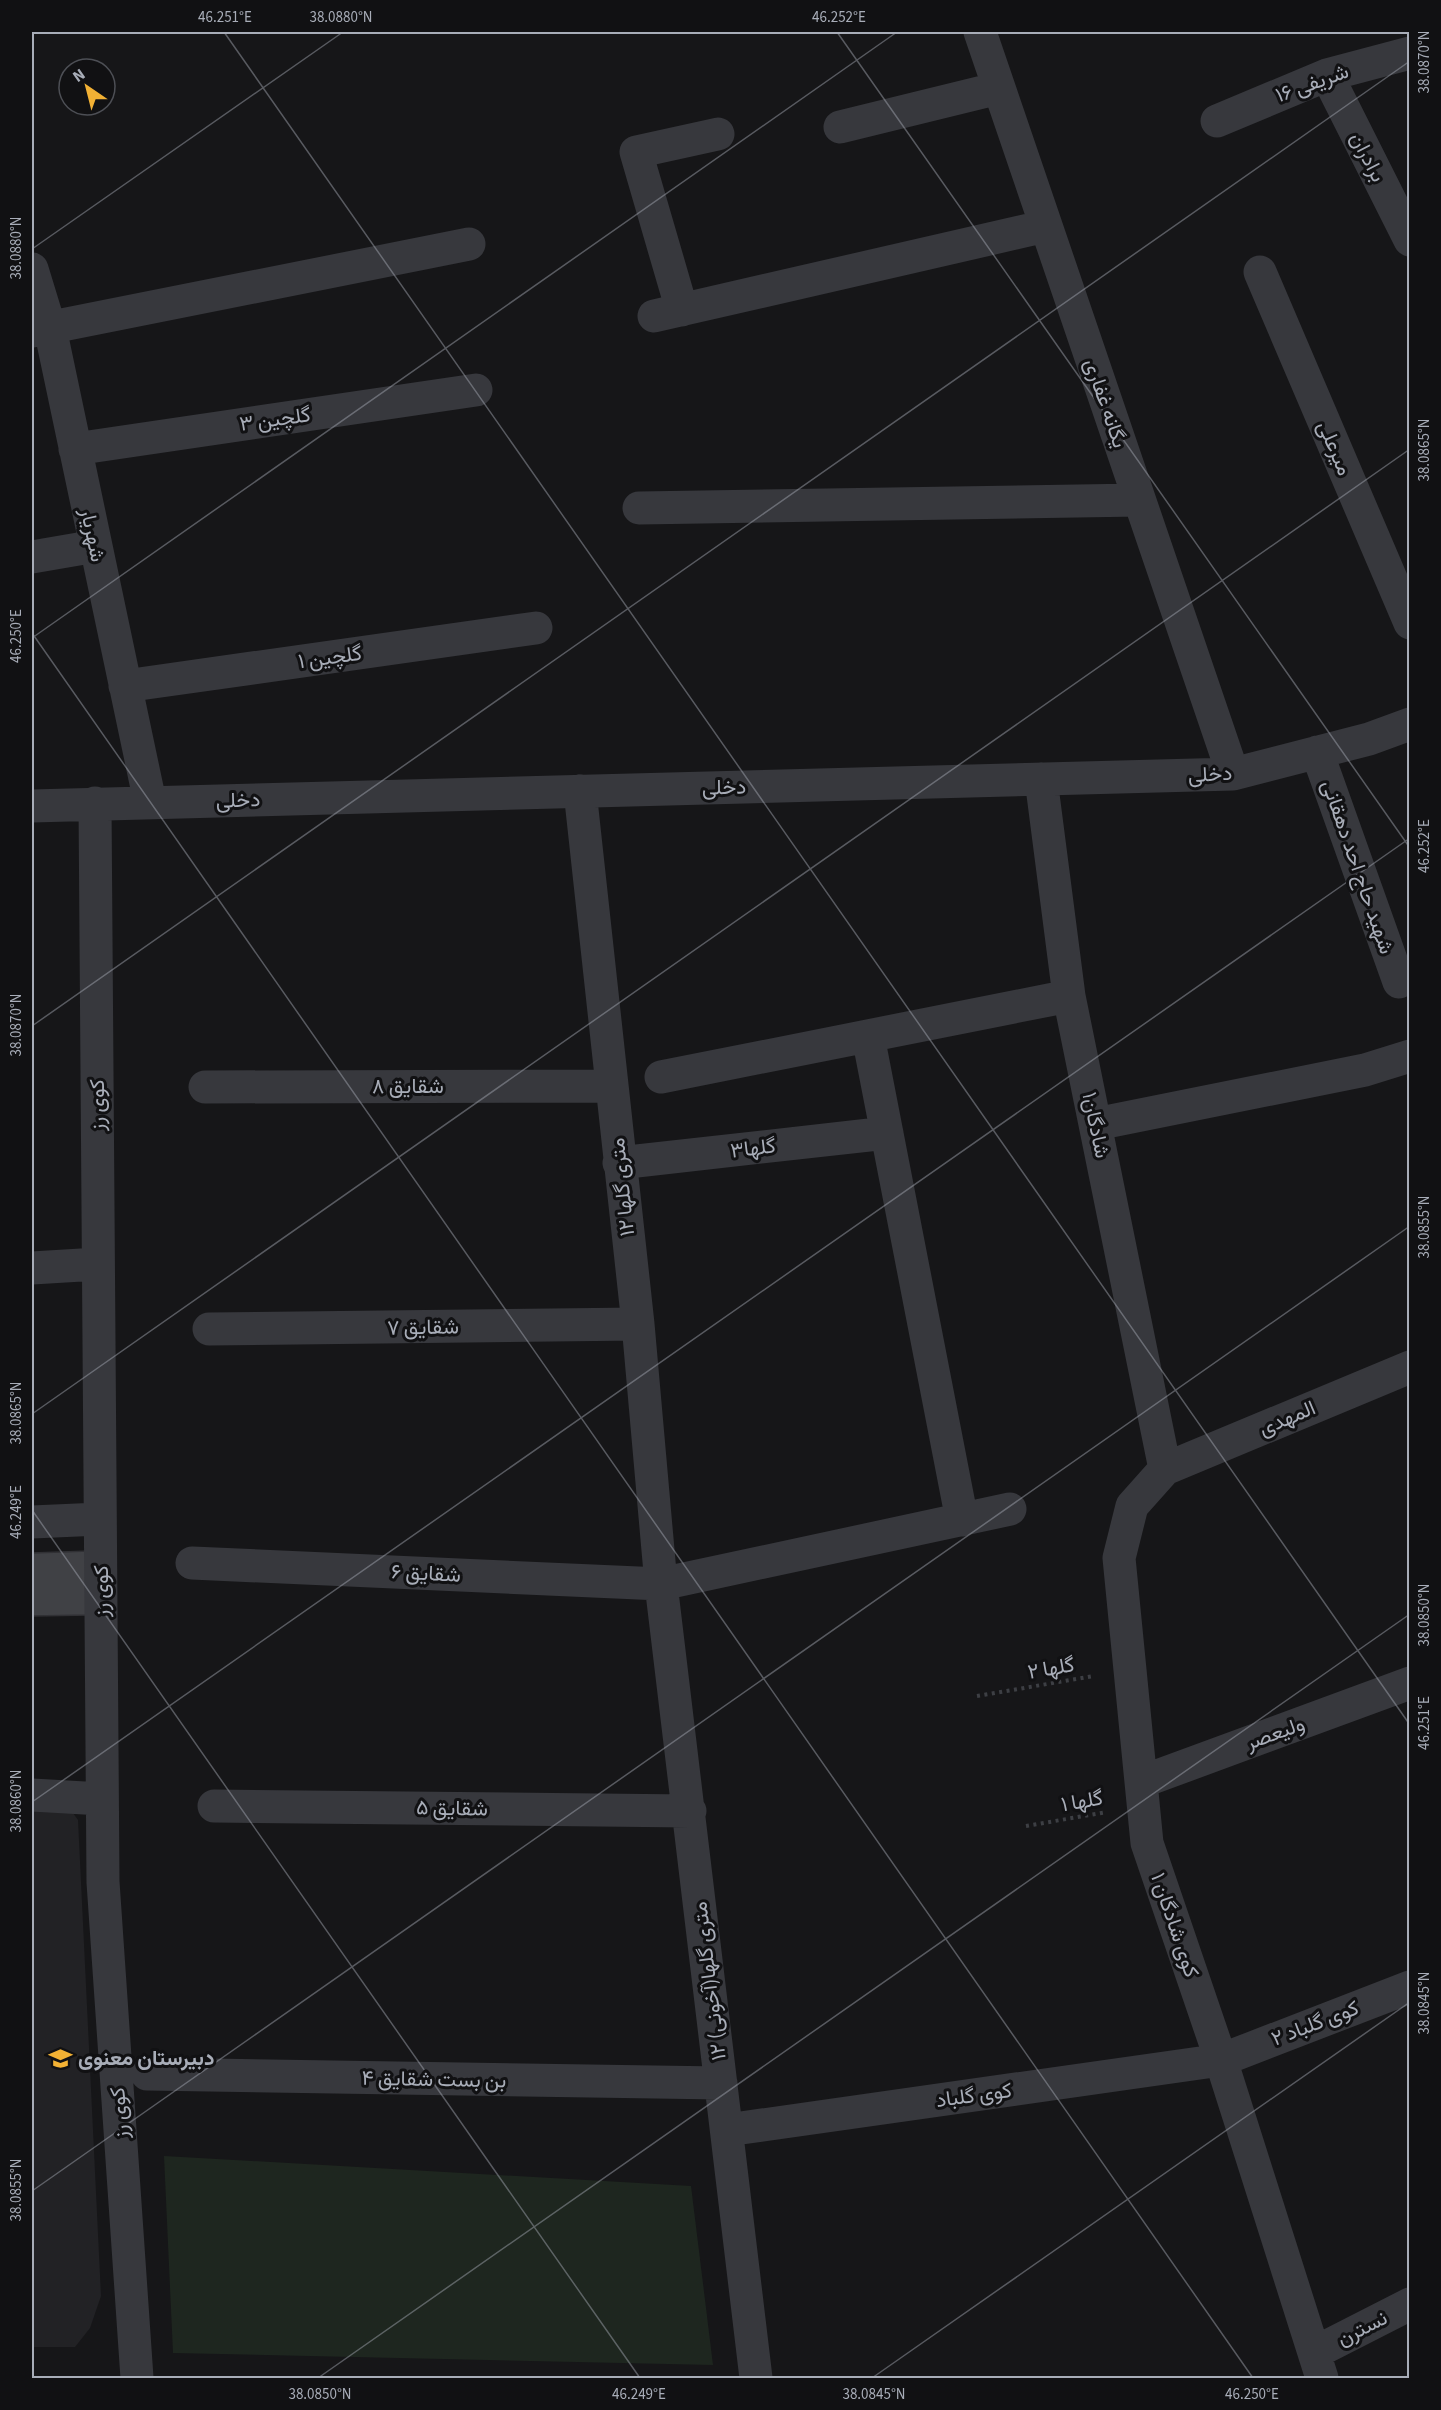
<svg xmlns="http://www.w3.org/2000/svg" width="1441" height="2410" font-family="'Source Sans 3',Vazirmatn,sans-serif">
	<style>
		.built { fill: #222225 }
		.green { fill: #1e261f }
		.building { fill: #404145; stroke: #303034; stroke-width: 1.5 }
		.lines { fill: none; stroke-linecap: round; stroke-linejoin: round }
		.path { stroke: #3d3f44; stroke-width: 4; stroke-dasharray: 3 4.5; stroke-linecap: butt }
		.minor { stroke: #37383d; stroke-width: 33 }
		.ticks { fill: none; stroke: #a8adb8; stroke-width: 1.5; stroke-opacity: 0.45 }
		.labels { text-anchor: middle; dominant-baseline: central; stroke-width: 6; stroke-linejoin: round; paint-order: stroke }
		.street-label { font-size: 21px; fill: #a8adb8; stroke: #111113 }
		.poi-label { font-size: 21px; font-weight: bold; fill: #a8adb8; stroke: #111113; text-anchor: start }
		.neatline { fill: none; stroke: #a8adb8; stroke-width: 2 }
		.ticks-label { font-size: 15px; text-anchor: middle; fill: #a8adb8 }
	</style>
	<rect width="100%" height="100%" fill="#161618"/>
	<!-- built -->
	<path class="built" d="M32 1794 60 1795 78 1820 101 2296 90 2328 75 2347H32Z"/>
	<!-- green -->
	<path class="green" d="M164 2156 691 2186 713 2365 173 2353Z"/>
	<!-- building -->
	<path class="building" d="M89 1551 90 1615 32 1616V1553Z"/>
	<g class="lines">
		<!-- path -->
		<path class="path" d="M977 1696 1094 1676
			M1026 1826 1107 1812"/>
		<!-- minor -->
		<path class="minor" d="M980 32 1233 774
			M1327 75 1410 240
			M1217 121 1327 75 1410 53
			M840 127 999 88
			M32 269 50 328 150 802
			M1260 272 1410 623
			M682 310 636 152 718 134
			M654 316 1046 226
			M32 331 469 244
			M75 449 476 390
			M639 508 1139 500
			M32 557 96 546
			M125 686 536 628
			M1317 752 1399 982
			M1041 779 1069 996 1165 1469
			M580 791 638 1324 661 1584 756 2378
			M95 803 103 1882 137 2378
			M32 806 1233 774 1369 739 1410 724
			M868 1036 962 1520
			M661 1077 1069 996
			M205 1087 611 1086
			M1096 1124 1365 1070 1410 1056
			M619 1163 887 1133
			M32 1268 98 1264
			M209 1329 638 1324
			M32 1522 100 1519
			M192 1563 661 1584 1010 1509
			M1141 1782 1410 1683
			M32 1795 102 1799
			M214 1806 690 1811
			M147 2074 721 2083
			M727 2130 1221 2060 1410 1987
			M1314 2353 1410 2304
			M1322 2378 1221 2060 1147 1843 1119 1558 1132 1506 1165 1469 1410 1367"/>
	</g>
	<!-- ticks -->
	<path class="ticks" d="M224 32 1410 1725M837 32 1410 848M32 249 343 32M32 633 1253 2378M32 638 897 32M32 1026 1410 61M32 1414 1410 449M32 1510 640 2378M32 1802 1410 838M32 2191 1410 1226M318 2378 1410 1614M872 2378 1410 2002"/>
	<!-- icons -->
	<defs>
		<symbol id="school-bare" viewBox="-9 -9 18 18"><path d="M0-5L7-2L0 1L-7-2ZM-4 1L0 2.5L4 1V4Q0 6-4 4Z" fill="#f2b134" stroke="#111113" stroke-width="2.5" paint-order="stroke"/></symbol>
	</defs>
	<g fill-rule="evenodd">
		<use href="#school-bare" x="44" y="2042" width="33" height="33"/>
	</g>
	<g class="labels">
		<!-- street labels -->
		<g class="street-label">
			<text transform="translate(1312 83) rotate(-20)">شریفی ۱۶</text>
			<text transform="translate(1368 157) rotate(63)">برادران</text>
			<text transform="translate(1106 403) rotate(71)">یگانه غفاری</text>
			<text transform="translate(275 419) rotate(-8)">گلچین ۳</text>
			<text transform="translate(1335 448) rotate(67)">میرعلی</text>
			<text transform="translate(93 535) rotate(78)">شهریار</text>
			<text transform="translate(330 657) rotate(-8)">گلچین ۱</text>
			<text transform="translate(1210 774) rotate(-3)">دخلی</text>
			<text transform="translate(724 787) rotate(-1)">دخلی</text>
			<text transform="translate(238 800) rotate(-2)">دخلی</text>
			<text transform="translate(1358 867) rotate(71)">شهید حاج احد دهقانی</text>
			<text x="408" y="1086">شقایق ۸</text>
			<text transform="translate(97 1105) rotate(-90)">کوی رز</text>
			<text transform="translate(1096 1125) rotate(78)">شادگان۱</text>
			<text transform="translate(753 1148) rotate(-7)">گلها۳</text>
			<text transform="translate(622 1187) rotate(-96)">۱۲ متری گلها</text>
			<text transform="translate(423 1327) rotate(-1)">شقایق ۷</text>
			<text transform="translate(1287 1418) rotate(-23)">المهدی</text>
			<text transform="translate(426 1573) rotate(3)">شقایق ۶</text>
			<text transform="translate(101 1591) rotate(-90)">کوی رز</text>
			<text transform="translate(1051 1668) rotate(-10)">گلها ۲</text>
			<text transform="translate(1275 1733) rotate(-20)">ولیعصر</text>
			<text transform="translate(1082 1801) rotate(-10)">گلها ۱</text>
			<text transform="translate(452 1808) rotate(1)">شقایق ۵</text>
			<text transform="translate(1175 1925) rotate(71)">کوی شادگان ۱</text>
			<text transform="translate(709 1981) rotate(-97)">۱۲ متری گلها(آخونی)</text>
			<text transform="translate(1315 2023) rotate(-21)">کوی گلباد ۲</text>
			<text transform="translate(434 2079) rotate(1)">بن بست شقایق ۴</text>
			<text transform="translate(974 2095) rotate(-8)">کوی گلباد</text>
			<text transform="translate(119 2113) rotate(-94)">کوی رز</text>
			<text transform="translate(1362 2328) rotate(-27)">نسترن</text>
		</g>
		<!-- poi labels -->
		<g class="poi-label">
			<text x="78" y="2058">دبیرستان معنوی</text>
		</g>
	</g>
	<!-- border -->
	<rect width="1441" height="2410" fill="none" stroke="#111113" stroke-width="66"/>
	<!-- north arrow -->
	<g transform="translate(87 87) rotate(325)"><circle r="28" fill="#111113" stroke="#4d4f55" stroke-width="1.5"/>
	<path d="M0-4.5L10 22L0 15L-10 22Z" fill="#f2b134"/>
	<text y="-9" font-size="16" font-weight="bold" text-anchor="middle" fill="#a8adb8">N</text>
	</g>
	<rect x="33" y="33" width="1375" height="2344" class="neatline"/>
	<g class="ticks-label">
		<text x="225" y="22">46.251°E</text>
		<text x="341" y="22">38.0880°N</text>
		<text x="839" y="22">46.252°E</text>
		<text transform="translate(1424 62) rotate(-90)" y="5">38.0870°N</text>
		<text transform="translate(16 248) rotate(-90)" y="5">38.0880°N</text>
		<text transform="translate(1424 450) rotate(-90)" y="5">38.0865°N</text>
		<text transform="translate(16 636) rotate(-90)" y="5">46.250°E</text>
		<text transform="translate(1424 846) rotate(-90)" y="5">46.252°E</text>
		<text transform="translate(16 1025) rotate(-90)" y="5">38.0870°N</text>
		<text transform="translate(1424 1227) rotate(-90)" y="5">38.0855°N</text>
		<text transform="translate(16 1413) rotate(-90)" y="5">38.0865°N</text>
		<text transform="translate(16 1512) rotate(-90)" y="5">46.249°E</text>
		<text transform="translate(1424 1615) rotate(-90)" y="5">38.0850°N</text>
		<text transform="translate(1424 1723) rotate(-90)" y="5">46.251°E</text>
		<text transform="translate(16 1801) rotate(-90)" y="5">38.0860°N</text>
		<text transform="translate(1424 2003) rotate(-90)" y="5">38.0845°N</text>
		<text transform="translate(16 2190) rotate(-90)" y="5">38.0855°N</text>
		<text x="320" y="2399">38.0850°N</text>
		<text x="639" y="2399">46.249°E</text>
		<text x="874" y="2399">38.0845°N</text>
		<text x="1252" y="2399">46.250°E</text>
	</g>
</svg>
